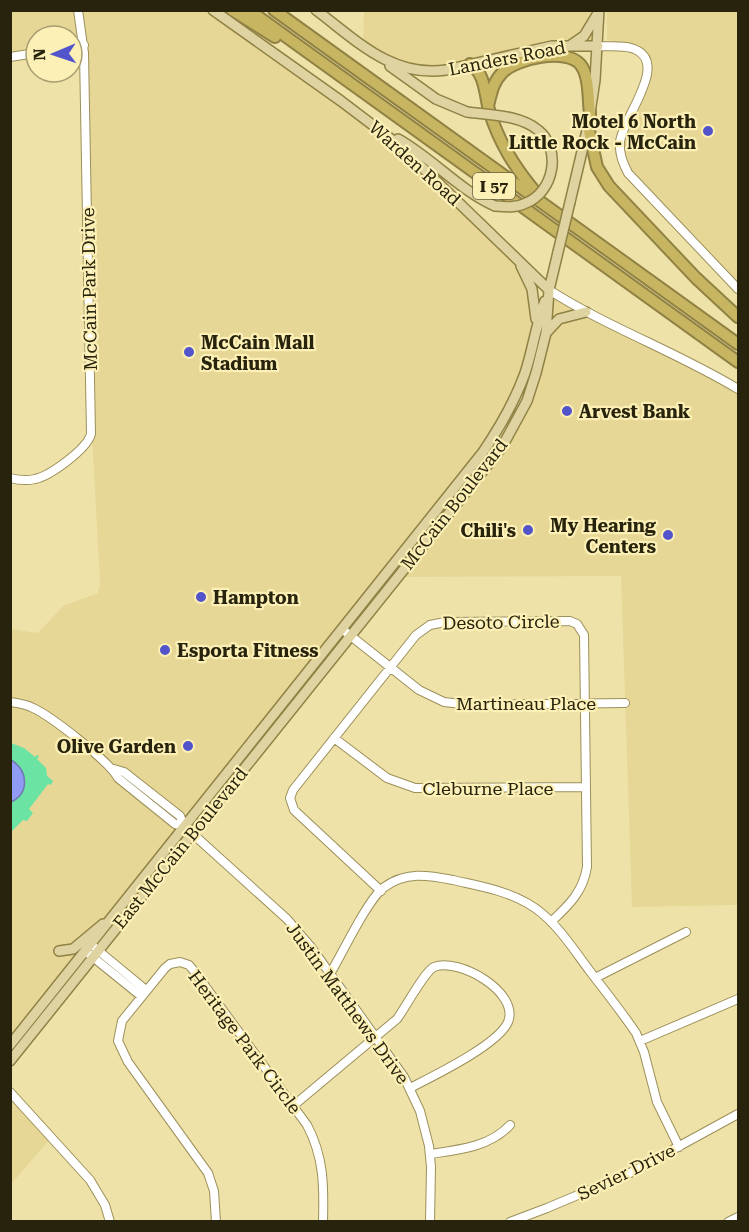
<svg xmlns="http://www.w3.org/2000/svg" width="749" height="1232" font-family="'Roboto Serif',serif">
	<style>
		.built { fill: #e6d797 }
		.green { fill: #6be3a2 }
		.water { fill: #909bf6; stroke: #7177b0; stroke-width: 1.5 }
		.lines { fill: none; stroke-linecap: round; stroke-linejoin: round }
		.minor-casing { stroke: #9c905a; stroke-width: 10 }
		.major-casing { stroke: #908244; stroke-width: 12 }
		.highway-casing { stroke: #908244; stroke-width: 14 }
		.minor { stroke: #fff; stroke-width: 8 }
		.major { stroke: #ded3a1; stroke-width: 9 }
		.highway { stroke: #c8b562; stroke-width: 10 }
		.major-bridge-casing { stroke: #908244; stroke-width: 12; stroke-linecap: butt }
		.major-bridge { stroke: #ded3a1; stroke-width: 9 }
		.poi-dot { fill: #5254cb; stroke: #fcf0b6; stroke-width: 2 }
		.labels { text-anchor: middle; dominant-baseline: central; stroke-width: 4.5; stroke-linejoin: round; paint-order: stroke }
		.shield { fill: #fcf0b6; stroke: #686040; stroke-width: 1.5 }
		.shield-label { font-size: 16px; font-weight: bold; fill: #28230d }
		.street-label { font-size: 18px; fill: #28230d; stroke: #fcf0b6 }
		.poi-label { font-size: 18px; font-weight: bold; fill: #28230d; stroke: #fcf0b6; text-anchor: end }
	</style>
	<rect width="100%" height="100%" fill="#efe2a9"/>
	<!-- built -->
	<path class="built" d="M11 11H214L377 127 517 259 539 317 525 372 492 438 11 1044V629L38 633 63 606 98 593 100 583 91 418 84 46 72 47V36H36V53L11 57Z
		M364 11H596L595 46 541 48 438 71 393 64 363 45Z
		M607 11H738V283L639 182 621 157 631 112 650 74 644 54 634 46 607 40Z
		M549 290 738 391V905L632 907 621 576 396 577 502 447 527 402 540 355Z
		M11 1092 52 1137 11 1184Z"/>
	<!-- green -->
	<path class="green" d="M11 743 24 748 35 757 37 755 39 756 37 759 46 768 47 776 53 781 51 785 48 784 29 809 33 813 27 821 23 820 11 832Z"/>
	<!-- water -->
	<path class="water" d="M11 760C28 770 30 793 11 802Z"/>
	<g class="lines">
		<defs>
			<path id="minor" d="M598 46C608 47 621 45 631 48 673 60 622 118 620 142 619 154 623 163 628 173L738 289
				M72 47 84 45
				M10 57 36 53
				M549 290C609 328 677 352 738 389
				M10 478C18 480 27 481 35 479 50 476 87 449 91 434L84 53 78 10
				M342 629 419 690 444 702 471 705 625 703
				M10 702C18 703 26 704 33 708 51 716 110 762 118 778L175 824 184 826
				M334 738 387 778 415 788 586 787
				M114 769 124 772 180 816 184 826 287 919 311 947 404 1077 420 1111 429 1146 431 1167 430 1222
				M381 891 294 810 290 798 293 790 416 635 430 625 445 622 570 621 577 624 584 635 587 867C583 892 569 905 551 922
				M94 947 146 990
				M89 954 141 996
				M330 974C342 954 367 901 383 888 405 871 428 875 453 880 479 886 504 890 527 903 554 918 571 946 589 970 605 991 621 1011 636 1033L644 1052 657 1102 679 1147
				M595 978 686 932
				M640 1041 738 999
				M10 1092 90 1180 105 1205 110 1222
				M293 1106 397 1019C405 1008 425 971 434 967 458 957 520 992 508 1022 498 1045 433 1076 410 1088
				M430 1154C458 1150 490 1147 510 1125
				M216 1222 214 1191 208 1173 128 1062 118 1041 122 1021 165 968 170 964 180 962 189 965 194 971 307 1125C324 1157 324 1186 323 1222
				M510 1222 547 1208 630 1173 738 1114
				M728 1222 738 1217"/>
			<path id="major" d="M213 10 341 101 399 145 549 290
				M316 10C356 40 392 78 446 70L552 46H598
				M571 45 584 36 598 13
				M390 66 436 99 467 112
				M398 139C432 158 459 190 495 206
				M570 202 588 126 595 80 599 10
				M521 266 532 289 536 319
				M546 333 559 319 586 312
				M59 951 73 949 103 924
				M10 1045 483 452C500 427 515 401 525 373 533 349 536 324 545 301
				M10 1061 502 447 527 401 536 373 546 333 549 290 558 252"/>
			<path id="highway" d="M232 10 275 37
				M249 10 738 362
				M274 10 738 344
				M470 64C485 72 485 95 489 110 499 143 515 168 537 194
				M488 106C491 94 493 82 502 73 516 58 566 48 580 64 590 76 588 99 590 114
				M588 126 597 167 609 186 696 278 738 317"/>
		</defs>
		<!-- minor casing -->
		<use href="#minor" class="minor-casing"/>
		<!-- major casing -->
		<use href="#major" class="major-casing"/>
		<!-- highway casing -->
		<use href="#highway" class="highway-casing"/>
		<!-- minor -->
		<use href="#minor" class="minor"/>
		<!-- major -->
		<use href="#major" class="major"/>
		<!-- highway -->
		<use href="#highway" class="highway"/>
		<defs>
			<path id="major-bridge" d="M467 112C490 115 520 115 538 130 562 149 554 192 526 203 516 208 506 207 495 206
				M558 252 570 202"/>
		</defs>
		<!-- major-bridge casing -->
		<use href="#major-bridge" class="major-bridge-casing"/>
		<!-- major-bridge -->
		<use href="#major-bridge" class="major-bridge"/>
	</g>
	<!-- markers -->
	<g class="poi-dot">
		<circle cx="708" cy="131" r="6"/>
		<circle cx="189" cy="352" r="6"/>
		<circle cx="567" cy="411" r="6"/>
		<circle cx="528" cy="530" r="6"/>
		<circle cx="668" cy="535" r="6"/>
		<circle cx="201" cy="597" r="6"/>
		<circle cx="165" cy="650" r="6"/>
		<circle cx="188" cy="746" r="6"/>
	</g>
	<g class="labels">
		<!-- shield labels -->
		<rect class="shield" x="473" y="173" width="42" height="26" rx="4.5"/>
		<g class="shield-label">
			<text x="494" y="186">I 57</text>
		</g>
		<!-- street labels -->
		<g class="street-label">
			<text transform="translate(507 58) rotate(-11)">Landers Road</text>
			<text transform="translate(415 163) rotate(42)">Warden Road</text>
			<text transform="translate(89 289) rotate(-91)">McCain Park Drive</text>
			<text transform="translate(454 504) rotate(-52)">McCain Boulevard</text>
			<text transform="translate(501 622) rotate(-1)">Desoto Circle</text>
			<text x="526" y="703">Martineau Place</text>
			<text x="488" y="788">Cleburne Place</text>
			<text transform="translate(180 848) rotate(-51)">East McCain Boulevard</text>
			<text transform="translate(348 1003) rotate(54)">Justin Matthews Drive</text>
			<text transform="translate(245 1042) rotate(53)">Heritage Park Circle</text>
			<text transform="translate(626 1172) rotate(-26)">Sevier Drive</text>
		</g>
		<!-- poi labels -->
		<g class="poi-label">
			<text x="696" y="121">Motel 6 North<tspan x="696" dy="21">Little Rock - McCain</tspan></text>
			<text x="201" y="342" text-anchor="start">McCain Mall<tspan x="201" dy="21">Stadium</tspan></text>
			<text x="579" y="411" text-anchor="start">Arvest Bank</text>
			<text x="656" y="525">My Hearing<tspan x="656" dy="21">Centers</tspan></text>
			<text x="516" y="530">Chili's</text>
			<text x="213" y="597" text-anchor="start">Hampton</text>
			<text x="177" y="650" text-anchor="start">Esporta Fitness</text>
			<text x="176" y="746">Olive Garden</text>
		</g>
	</g>
	<!-- border -->
	<rect width="749" height="1232" fill="none" stroke="#28230d" stroke-width="24"/>
	<!-- north arrow -->
	<g transform="translate(54 54) rotate(268)"><circle r="28" fill="#fcf0b6" stroke="#a79e72" stroke-width="1.5"/>
	<path d="M0-4.5L10 22L0 15L-10 22Z" fill="#5254cb"/>
	<text y="-9" font-size="16" font-weight="bold" text-anchor="middle" fill="#28230d">N</text>
	</g>
</svg>
